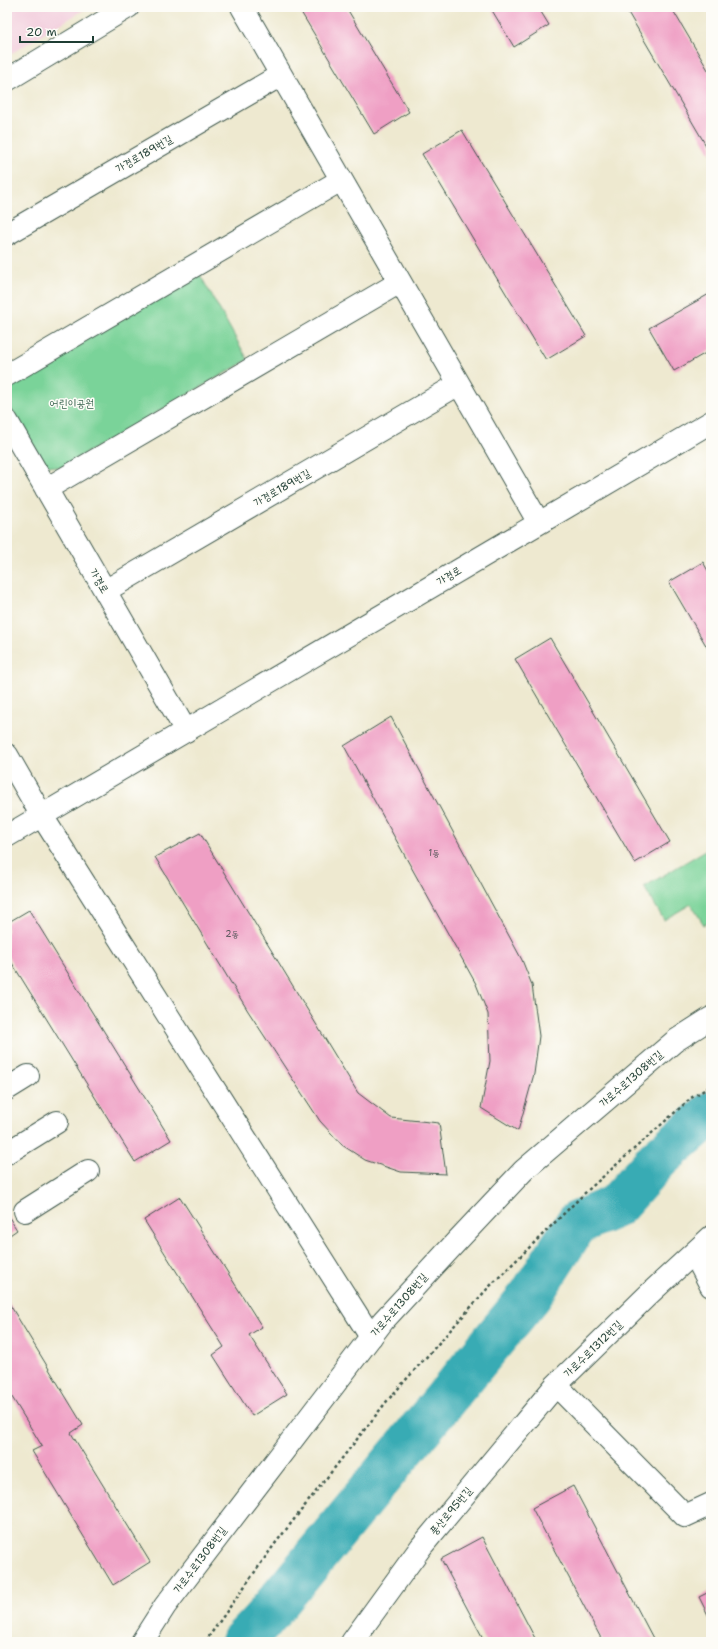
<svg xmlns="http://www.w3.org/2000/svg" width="718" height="1649" font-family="'Shantell Sans','Poor Story',sans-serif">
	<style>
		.built { fill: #f3cfde }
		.green { fill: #7ad399; stroke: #4c8866 }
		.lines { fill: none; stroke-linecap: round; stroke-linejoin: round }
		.river { stroke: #39abb4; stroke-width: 44 }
		.building { fill: #ef9fc4 }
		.minor-casing { stroke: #3e574b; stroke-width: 24 }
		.path { stroke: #3e574b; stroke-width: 2.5; stroke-dasharray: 3 3; stroke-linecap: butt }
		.minor { stroke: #fff; stroke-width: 22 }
		.labels { text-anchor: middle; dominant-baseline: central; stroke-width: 3; stroke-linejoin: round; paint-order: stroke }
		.number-label { font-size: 9px; fill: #535658 }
		.street-label { font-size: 11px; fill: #1f3d34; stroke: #fdfcf7 }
		.park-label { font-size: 11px; fill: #36624d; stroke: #fdfcf7 }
	</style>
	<rect width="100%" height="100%" fill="#fdfcf7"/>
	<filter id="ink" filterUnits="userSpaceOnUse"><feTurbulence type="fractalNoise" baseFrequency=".025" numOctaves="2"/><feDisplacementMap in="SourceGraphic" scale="8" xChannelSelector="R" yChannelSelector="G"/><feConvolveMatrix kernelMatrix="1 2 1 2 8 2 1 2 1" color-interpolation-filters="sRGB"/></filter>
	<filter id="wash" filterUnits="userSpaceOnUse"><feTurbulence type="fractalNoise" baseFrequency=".012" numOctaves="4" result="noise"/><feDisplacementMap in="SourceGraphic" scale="16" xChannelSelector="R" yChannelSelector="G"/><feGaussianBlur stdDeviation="0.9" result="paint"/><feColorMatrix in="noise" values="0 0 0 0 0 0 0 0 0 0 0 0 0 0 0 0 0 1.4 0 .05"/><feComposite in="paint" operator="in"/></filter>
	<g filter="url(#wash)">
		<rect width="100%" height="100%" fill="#eee9d0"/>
		<!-- built -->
		<path class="built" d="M7 7H89L7 56Z"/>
		<!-- green -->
		<path class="green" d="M199 273 248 360 60 468 45 465 7 403V382Z
			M711 847V921L704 925 691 904 664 920 644 887Z"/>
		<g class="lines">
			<!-- river -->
			<path class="river" d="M242 1642 262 1621 530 1296 577 1223 616 1206 658 1159 711 1113"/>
		</g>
		<g id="blocks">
			<!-- building -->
			<path class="building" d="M298 7H346L409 112 374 134Z
				M490 7H538L549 25 514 47Z
				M629 7H671L711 75V154L626 9Z
				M462 130 586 336 546 360 422 154Z
				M711 293V350L674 371 649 328Z
				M703 562 711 576V654L669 582Z
				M550 638 670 842 635 863 515 659Z
				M391 717 522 960 532 985 539 1036 534 1074 518 1131 481 1108 490 1061 488 1014 476 984 344 746Z
				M200 833 358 1093 391 1118 439 1123 446 1174 401 1172 365 1160 342 1145 320 1121 248 1011 155 857Z
				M29 910 171 1140 135 1162 7 955V923Z
				M180 1197 262 1327 249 1335 287 1394 252 1416 213 1355 224 1347 144 1220Z
				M7 1214 17 1230 7 1237Z
				M7 1300 83 1425 71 1433 150 1562 113 1585 32 1451 42 1446 7 1389Z
				M573 1486 655 1642H603L532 1508Z
				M482 1537 537 1642H485L441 1559Z
				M711 1591V1621L699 1597Z"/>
		</g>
	</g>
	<g filter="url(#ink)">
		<use href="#blocks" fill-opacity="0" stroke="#3e574b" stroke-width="1"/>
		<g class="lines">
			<defs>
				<path id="minor" d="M242 7 539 523
					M7 80 128 7
					M7 234 281 75
					M7 375 341 180
					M7 421 186 731
					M46 489 400 282
					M105 591 459 384
					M7 755 42 816 371 1337
					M7 836 711 422
					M7 1089 28 1076
					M7 1153 57 1122
					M25 1211 88 1171
					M694 1253 711 1286
					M556 1385 685 1516 711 1504
					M142 1642 165 1606 383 1321 457 1241 524 1170 675 1041 711 1018
					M352 1642 421 1547 556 1385 648 1295 711 1237"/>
			</defs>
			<!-- minor casing -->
			<use href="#minor" class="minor-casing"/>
			<!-- path -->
			<path class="path" d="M205 1642 274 1545 387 1401 488 1288 587 1191 691 1098 711 1086"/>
			<!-- minor -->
			<use href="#minor" class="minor"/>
		</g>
	</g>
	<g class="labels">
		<!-- number labels -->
		<g class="number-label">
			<text x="434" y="853">1동</text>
			<text x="232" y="934">2동</text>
		</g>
		<!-- street labels -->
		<g class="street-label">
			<text transform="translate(144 154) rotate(-30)">가경로189번길</text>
			<text transform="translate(282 488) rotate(-30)">가경로189번길</text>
			<text transform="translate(449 576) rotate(-31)">가경로</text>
			<text transform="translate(99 581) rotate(60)">가경로</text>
			<text transform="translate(631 1079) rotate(-41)">가로수로1308번길</text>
			<text transform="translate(399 1305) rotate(-49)">가로수로1308번길</text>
			<text transform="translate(593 1349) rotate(-44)">가로수로1312번길</text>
			<text transform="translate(451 1511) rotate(-50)">풍산로95번길</text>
			<text transform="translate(200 1560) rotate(-53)">가로수로1308번길</text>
		</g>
		<!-- park labels -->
		<g class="park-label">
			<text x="72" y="403">어린이공원</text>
		</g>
	</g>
	<!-- margin -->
	<rect width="718" height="1649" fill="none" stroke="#fdfcf7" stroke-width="24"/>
	<!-- scale -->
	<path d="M20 36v6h73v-6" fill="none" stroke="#1f3d34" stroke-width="2"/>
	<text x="26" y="36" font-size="12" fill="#1f3d34" stroke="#fdfcf7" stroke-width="3" paint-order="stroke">20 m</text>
</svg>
